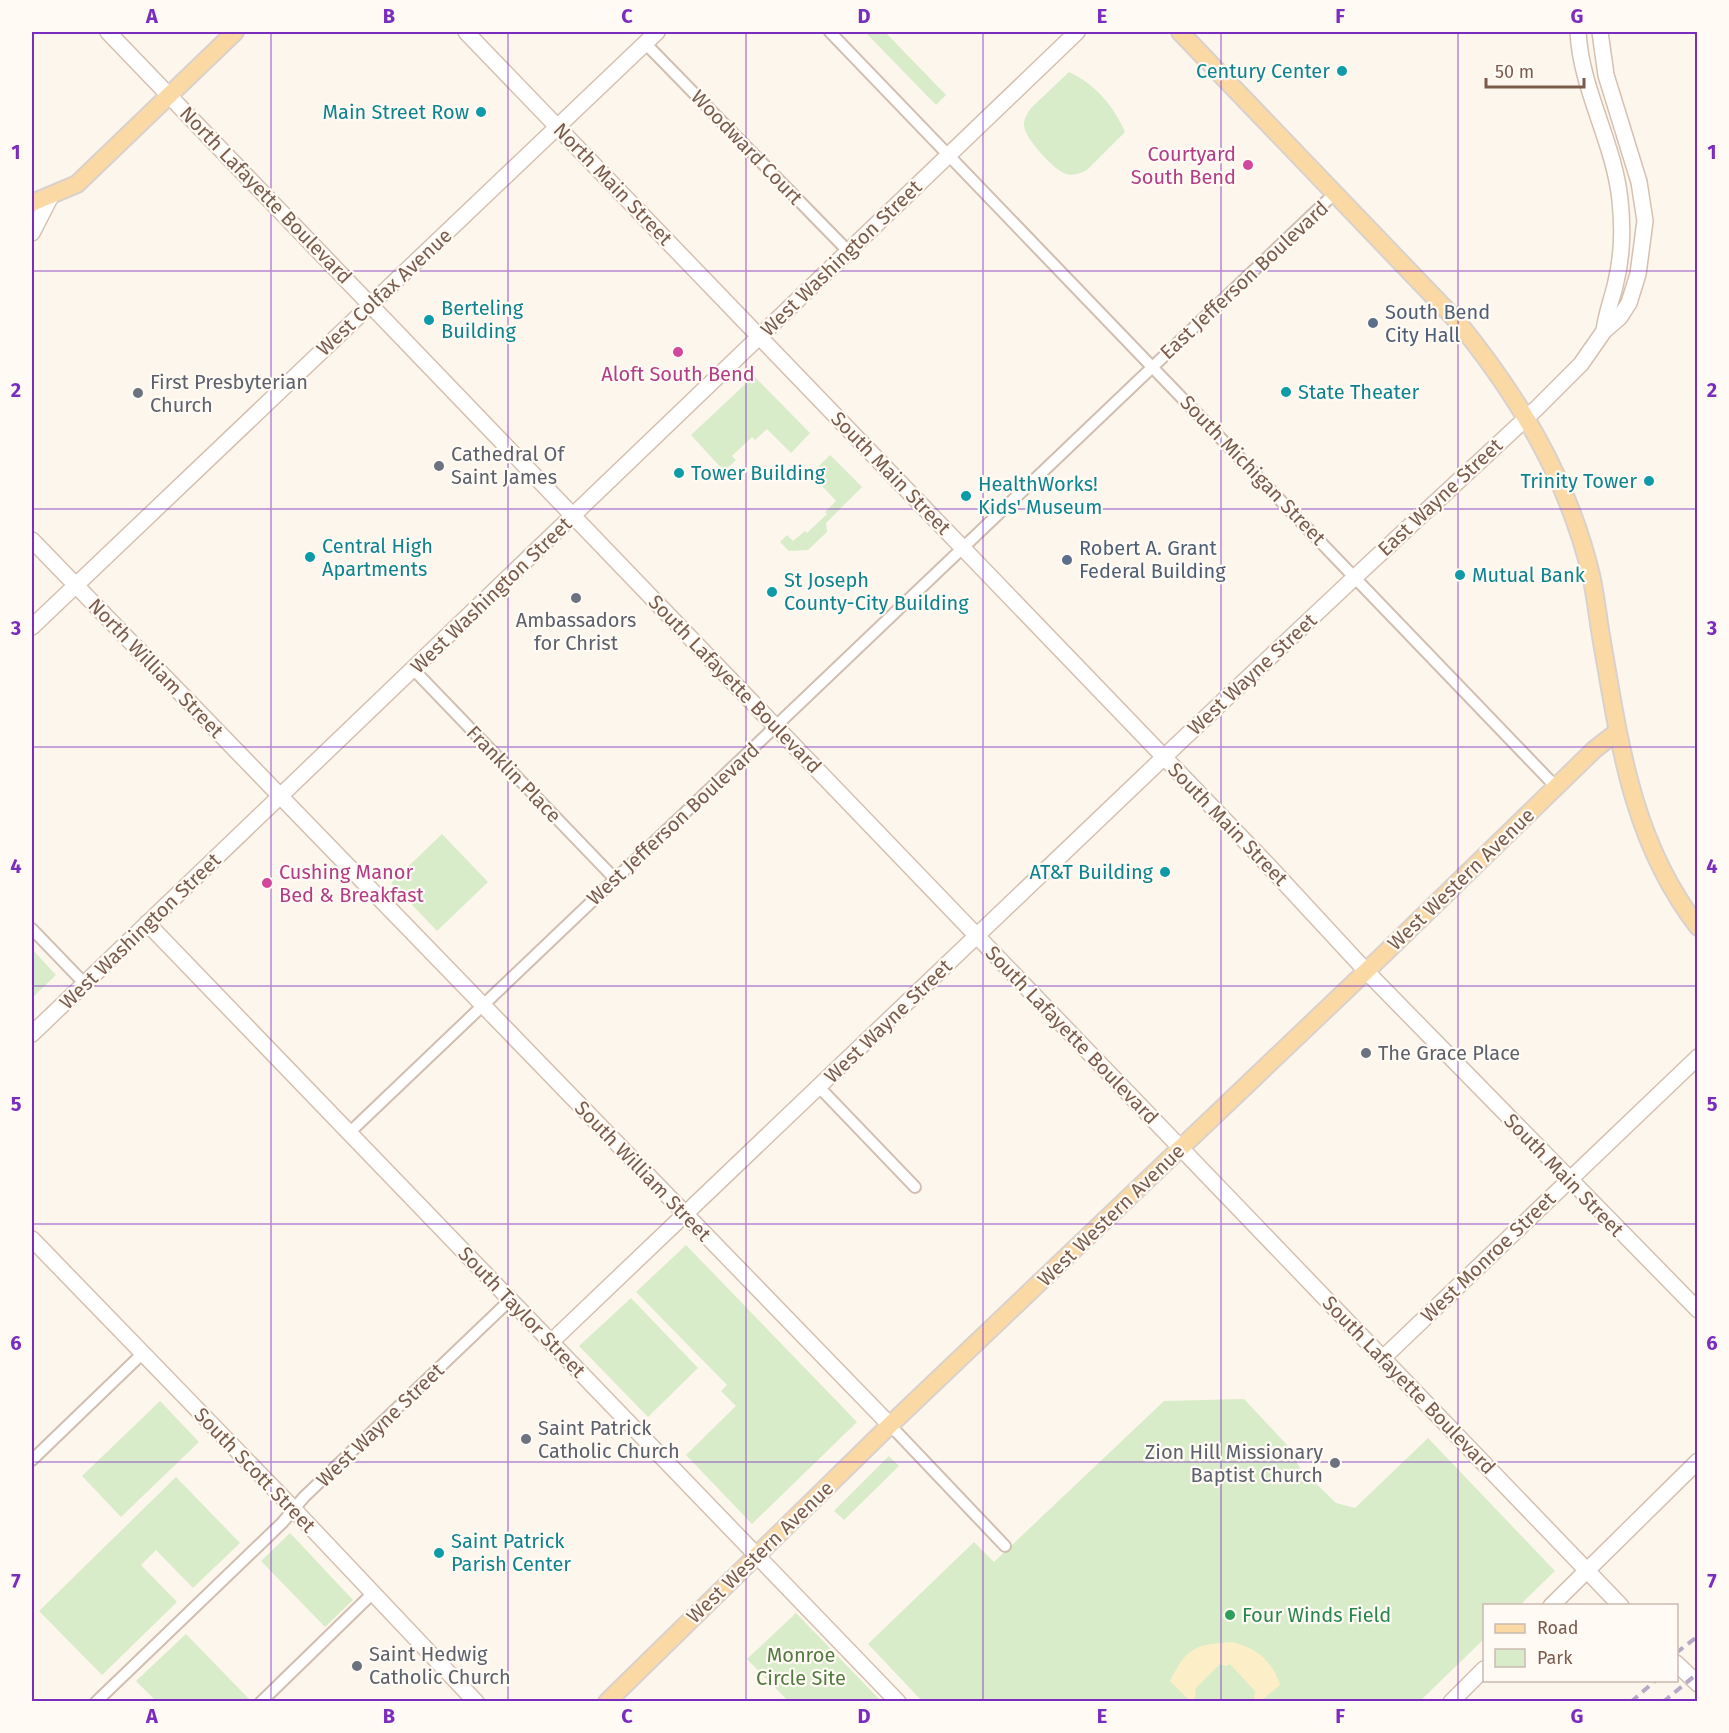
<svg xmlns="http://www.w3.org/2000/svg" width="1729" height="1733" font-family="'Fira Sans',sans-serif">
	<style>
		.green { fill: #d8ecc9 }
		.sand { fill: #fcefc7 }
		.lines { fill: none; stroke-linecap: round; stroke-linejoin: round }
		.street-casing { stroke: #d1beb0; stroke-width: 14 }
		.secondary-casing { stroke: #d6c0b0; stroke-width: 18 }
		.primary-casing { stroke: #dad1cd; stroke-width: 20 }
		.street { stroke: #fff; stroke-width: 10 }
		.secondary { stroke: #fff; stroke-width: 15 }
		.primary { stroke: #fbd9a5; stroke-width: 16 }
		.rail { stroke: #b9a8c9; stroke-width: 4; stroke-dasharray: 9 6; stroke-linecap: butt }
		.grid { fill: none; stroke: #7b2cbf; stroke-width: 1.5; stroke-opacity: 0.55 }
		.culture-dot { fill: #0f9aa8; stroke: #fffaf3; stroke-width: 2 }
		.hotel-dot { fill: #d1479c; stroke: #fffaf3; stroke-width: 2 }
		.service-dot { fill: #5c6f8a; stroke: #fffaf3; stroke-width: 2 }
		.worship-dot { fill: #6b7280; stroke: #fffaf3; stroke-width: 2 }
		.leisure-dot { fill: #2e9e5b; stroke: #fffaf3; stroke-width: 2 }
		.labels { text-anchor: middle; dominant-baseline: central; stroke-width: 4.5; stroke-linejoin: round; paint-order: stroke }
		.culture-label { font-size: 20px; fill: #0d838f; stroke: #fffaf3; text-anchor: start }
		.street-label { font-size: 20px; fill: #7a5c4d; stroke: #fffaf3 }
		.hotel-label { font-size: 20px; fill: #b23c85; stroke: #fffaf3; text-anchor: end }
		.service-label { font-size: 20px; fill: #4e5e75; stroke: #fffaf3; text-anchor: start }
		.worship-label { font-size: 20px; fill: #5b616d; stroke: #fffaf3; text-anchor: start }
		.leisure-label { font-size: 20px; fill: #27864d; stroke: #fffaf3; text-anchor: start }
		.park-label { font-size: 20px; fill: #537a41; stroke: #fffaf3 }
		.neatline { fill: none; stroke: #7b2cbf; stroke-width: 2 }
		.grid-label { font-size: 20px; text-anchor: middle; font-weight: bold; fill: #7b2cbf }
	</style>
	<rect width="100%" height="100%" fill="#fdf6ec"/>
	<!-- green -->
	<path class="green" d="M865 32H885L946 95 936 105Z
		M1069 72C1096 85 1113 105 1125 132L1088 169C1082 173 1074 176 1066 174 1055 171 1024 138 1024 125 1024 119 1027 114 1031 108Z
		M754 376 810 433 791 453 767 429 755 440 752 437 732 456 736 460 724 471 691 435Z
		M830 455 862 487 826 523 827 532 808 550 789 551 780 542 787 535 793 541 805 531 807 533 827 514 825 512 836 501 811 474Z
		M442 834 488 882 437 931 391 883Z
		M32 949 56 975 32 998Z
		M686 1245 857 1422 752 1524 686 1455 736 1406 721 1391 727 1385 636 1292Z
		M631 1298 698 1368 648 1417 579 1346Z
		M1244 1399 1288 1446 1300 1468 1336 1503 1355 1508 1428 1438 1555 1571 1520 1605 1484 1606V1639L1420 1701H922L868 1644 974 1542 994 1562 1164 1401Z
		M160 1401 199 1442 121 1517 82 1476Z
		M889 1456 899 1466 844 1520 834 1511Z
		M176 1477 240 1543 193 1588 156 1550 141 1565 177 1602 102 1675 39 1611Z
		M290 1533 353 1600 325 1627 261 1561Z
		M796 1613 881 1701H788L747 1659Z
		M186 1634 249 1699 247 1701H156L136 1681Z"/>
	<!-- sand -->
	<path class="sand" d="M1233 1642C1257 1649 1272 1660 1280 1685L1261 1701H1254L1255 1691 1230 1664 1226 1666 1220 1664 1195 1689 1196 1694 1194 1699 1197 1701H1190L1170 1681C1187 1647 1196 1644 1233 1642Z"/>
	<g class="lines">
		<defs>
			<path id="street" d="M830 32 1556 787
				M645 43 848 251
				M413 669 615 879
				M32 929 84 983
				M819 1087 915 1187
				M349 1133 1335 193
				M890 1425 1005 1546
				M32 1460 142 1354
				M96 1702 282 1523 304 1497 510 1300
				M261 1702 373 1593"/>
			<path id="secondary" d="M108 32 1621 1606
				M466 32 1267 864 1366 971 1698 1310
				M1578 32C1581 90 1614 142 1620 200 1623 228 1622 259 1615 286 1611 302 1606 314 1604 331
				M32 233 51 196
				M32 540 890 1425
				M32 627 657 32
				M147 923 898 1702
				M32 1034 1077 32
				M32 1239 286 1501 476 1702
				M551 1342 1184 738 1355 577 1537 408 1581 364 1604 331 1620 317 1629 303 1638 274 1645 221 1639 182 1606 75 1600 32
				M1383 1358 1698 1057
				M1551 1606 1698 1461
				M1676 1663 1698 1684
				M1451 1702 1484 1669"/>
			<path id="primary" d="M1180 32 1457 321C1519 397 1568 479 1591 575 1596 597 1598 620 1602 642 1620 745 1632 841 1698 927
				M32 203 77 184 235 32
				M607 1702 890 1425 1381 957 1595 749 1617 732"/>
		</defs>
		<!-- street casing -->
		<use href="#street" class="street-casing"/>
		<!-- secondary casing -->
		<use href="#secondary" class="secondary-casing"/>
		<!-- primary casing -->
		<use href="#primary" class="primary-casing"/>
		<!-- street -->
		<use href="#street" class="street"/>
		<!-- secondary -->
		<use href="#secondary" class="secondary"/>
		<!-- primary -->
		<use href="#primary" class="primary"/>
		<!-- rail -->
		<path class="rail" d="M1676 1653 1698 1636
			M1631 1702 1656 1680
			M1663 1702 1698 1673"/>
	</g>
	<!-- grid -->
	<path class="grid" d="M271 32V1702M508 32V1702M746 32V1702M983 32V1702M1221 32V1702M1458 32V1702M32 271H1698M32 509H1698M32 747H1698M32 986H1698M32 1224H1698M32 1462H1698"/>
	<!-- markers -->
	<g class="culture-dot">
		<circle cx="1342" cy="71" r="6"/>
		<circle cx="481" cy="112" r="6"/>
		<circle cx="429" cy="320" r="6"/>
		<circle cx="1286" cy="392" r="6"/>
		<circle cx="679" cy="473" r="6"/>
		<circle cx="1649" cy="481" r="6"/>
		<circle cx="966" cy="496" r="6"/>
		<circle cx="310" cy="557" r="6"/>
		<circle cx="1460" cy="575" r="6"/>
		<circle cx="772" cy="592" r="6"/>
		<circle cx="1165" cy="872" r="6"/>
		<circle cx="439" cy="1553" r="6"/>
	</g>
	<g class="hotel-dot">
		<circle cx="1248" cy="165" r="6"/>
		<circle cx="678" cy="352" r="6"/>
		<circle cx="267" cy="883" r="6"/>
	</g>
	<g class="service-dot">
		<circle cx="1373" cy="323" r="6"/>
		<circle cx="1067" cy="560" r="6"/>
	</g>
	<g class="worship-dot">
		<circle cx="138" cy="393" r="6"/>
		<circle cx="439" cy="466" r="6"/>
		<circle cx="576" cy="598" r="6"/>
		<circle cx="1366" cy="1053" r="6"/>
		<circle cx="526" cy="1439" r="6"/>
		<circle cx="1335" cy="1463" r="6"/>
		<circle cx="357" cy="1666" r="6"/>
	</g>
	<circle class="leisure-dot" cx="1230" cy="1615" r="6"/>
	<g class="labels">
		<!-- culture labels -->
		<g class="culture-label">
			<text x="1330" y="71" text-anchor="end">Century Center</text>
			<text x="469" y="112" text-anchor="end">Main Street Row</text>
			<text x="441" y="308">Berteling<tspan x="441" dy="23">Building</tspan></text>
			<text x="1298" y="392">State Theater</text>
			<text x="691" y="473">Tower Building</text>
			<text x="1637" y="481" text-anchor="end">Trinity Tower</text>
			<text x="978" y="484">HealthWorks!<tspan x="978" dy="23">Kids' Museum</tspan></text>
			<text x="322" y="546">Central High<tspan x="322" dy="23">Apartments</tspan></text>
			<text x="1472" y="575">Mutual Bank</text>
			<text x="784" y="580">St Joseph<tspan x="784" dy="23">County-City Building</tspan></text>
			<text x="1153" y="872" text-anchor="end">AT&amp;T Building</text>
			<text x="451" y="1541">Saint Patrick<tspan x="451" dy="23">Parish Center</tspan></text>
		</g>
		<!-- street labels -->
		<g class="street-label">
			<text transform="translate(747 147) rotate(46)">Woodward Court</text>
			<text transform="translate(613 184) rotate(46)">North Main Street</text>
			<text transform="translate(266 195) rotate(46)">North Lafayette Boulevard</text>
			<text transform="translate(841 258) rotate(-44)">West Washington Street</text>
			<text transform="translate(1244 280) rotate(-43)">East Jefferson Boulevard</text>
			<text transform="translate(384 292) rotate(-43)">West Colfax Avenue</text>
			<text transform="translate(1253 470) rotate(46)">South Michigan Street</text>
			<text transform="translate(891 473) rotate(46)">South Main Street</text>
			<text transform="translate(1440 497) rotate(-43)">East Wayne Street</text>
			<text transform="translate(491 595) rotate(-44)">West Washington Street</text>
			<text transform="translate(156 668) rotate(46)">North William Street</text>
			<text transform="translate(1252 674) rotate(-43)">West Wayne Street</text>
			<text transform="translate(735 684) rotate(46)">South Lafayette Boulevard</text>
			<text transform="translate(514 774) rotate(46)">Franklin Place</text>
			<text transform="translate(673 824) rotate(-43)">West Jefferson Boulevard</text>
			<text transform="translate(1228 824) rotate(46)">South Main Street</text>
			<text transform="translate(1461 879) rotate(-44)">West Western Avenue</text>
			<text transform="translate(140 931) rotate(-44)">West Washington Street</text>
			<text transform="translate(888 1021) rotate(-44)">West Wayne Street</text>
			<text transform="translate(1072 1035) rotate(46)">South Lafayette Boulevard</text>
			<text transform="translate(643 1171) rotate(46)">South William Street</text>
			<text transform="translate(1564 1175) rotate(46)">South Main Street</text>
			<text transform="translate(1111 1215) rotate(-44)">West Western Avenue</text>
			<text transform="translate(1488 1257) rotate(-44)">West Monroe Street</text>
			<text transform="translate(522 1312) rotate(46)">South Taylor Street</text>
			<text transform="translate(1409 1385) rotate(46)">South Lafayette Boulevard</text>
			<text transform="translate(380 1425) rotate(-44)">West Wayne Street</text>
			<text transform="translate(255 1470) rotate(46)">South Scott Street</text>
			<text transform="translate(760 1552) rotate(-44)">West Western Avenue</text>
		</g>
		<!-- hotel labels -->
		<g class="hotel-label">
			<text x="1236" y="154">Courtyard<tspan x="1236" dy="23">South Bend</tspan></text>
			<text x="678" y="374" text-anchor="middle">Aloft South Bend</text>
			<text x="279" y="872" text-anchor="start">Cushing Manor<tspan x="279" dy="23">Bed &amp; Breakfast</tspan></text>
		</g>
		<!-- service labels -->
		<g class="service-label">
			<text x="1385" y="312">South Bend<tspan x="1385" dy="23">City Hall</tspan></text>
			<text x="1079" y="548">Robert A. Grant<tspan x="1079" dy="23">Federal Building</tspan></text>
		</g>
		<!-- worship labels -->
		<g class="worship-label">
			<text x="150" y="382">First Presbyterian<tspan x="150" dy="23">Church</tspan></text>
			<text x="451" y="454">Cathedral Of<tspan x="451" dy="23">Saint James</tspan></text>
			<text x="576" y="620" text-anchor="middle">Ambassadors<tspan x="576" dy="23">for Christ</tspan></text>
			<text x="1378" y="1053">The Grace Place</text>
			<text x="538" y="1428">Saint Patrick<tspan x="538" dy="23">Catholic Church</tspan></text>
			<text x="1323" y="1452" text-anchor="end">Zion Hill Missionary<tspan x="1323" dy="23">Baptist Church</tspan></text>
			<text x="369" y="1654">Saint Hedwig<tspan x="369" dy="23">Catholic Church</tspan></text>
		</g>
		<!-- leisure labels -->
		<g class="leisure-label">
			<text x="1242" y="1615">Four Winds Field</text>
		</g>
		<!-- park labels -->
		<g class="park-label">
			<text x="801" y="1655">Monroe<tspan x="801" dy="23">Circle Site</tspan></text>
		</g>
	</g>
	<!-- border -->
	<rect width="1729" height="1733" fill="none" stroke="#fffaf3" stroke-width="66"/>
	<!-- legend -->
	<rect x="1483" y="1604" width="195" height="78" fill="#fffaf3" stroke="#cabbb1" stroke-width="1.5"/>
	<rect x="1495" y="1624" width="30" height="9" fill="#fbd9a5" stroke="#cabbb1" stroke-width="1.5"/>
	<text x="1537" y="1634" font-size="18" fill="#7a5c4d">Road</text>
	<rect x="1495" y="1649" width="30" height="18" fill="#d8ecc9" stroke="#cabbb1" stroke-width="1.5"/>
	<text x="1537" y="1664" font-size="18" fill="#7a5c4d">Park</text>
	<!-- scale -->
	<path d="M1486 78v9h98v-9" fill="none" stroke="#7a5c4d" stroke-width="3"/>
	<text x="1495" y="78" font-size="18" fill="#7a5c4d" stroke="#fffaf3" stroke-width="4.5" paint-order="stroke">50 m</text>
	<rect x="33" y="33" width="1663" height="1667" class="neatline"/>
	<g class="grid-label">
		<text x="152" y="23">A</text>
		<text x="389" y="23">B</text>
		<text x="627" y="23">C</text>
		<text x="864" y="23">D</text>
		<text x="1102" y="23">E</text>
		<text x="1340" y="23">F</text>
		<text x="1577" y="23">G</text>
		<text x="16" y="159">1</text>
		<text x="1712" y="159">1</text>
		<text x="16" y="397">2</text>
		<text x="1712" y="397">2</text>
		<text x="16" y="635">3</text>
		<text x="1712" y="635">3</text>
		<text x="16" y="873">4</text>
		<text x="1712" y="873">4</text>
		<text x="16" y="1111">5</text>
		<text x="1712" y="1111">5</text>
		<text x="16" y="1350">6</text>
		<text x="1712" y="1350">6</text>
		<text x="16" y="1588">7</text>
		<text x="1712" y="1588">7</text>
		<text x="152" y="1723">A</text>
		<text x="389" y="1723">B</text>
		<text x="627" y="1723">C</text>
		<text x="864" y="1723">D</text>
		<text x="1102" y="1723">E</text>
		<text x="1340" y="1723">F</text>
		<text x="1577" y="1723">G</text>
	</g>
</svg>
